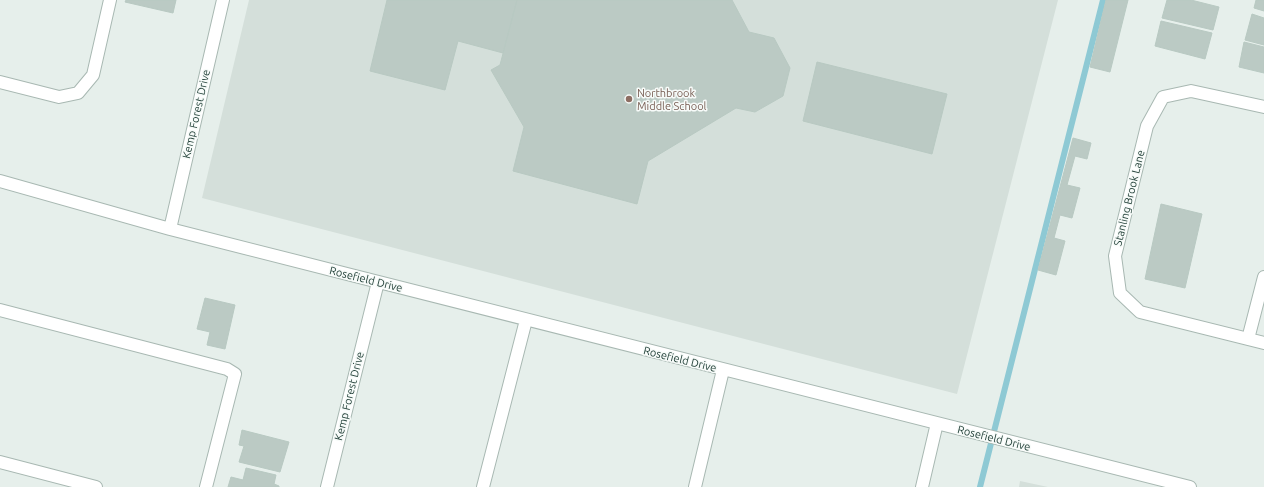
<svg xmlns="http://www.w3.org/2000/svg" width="1264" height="487" font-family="Ubuntu,sans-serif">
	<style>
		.built { fill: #d4dfda }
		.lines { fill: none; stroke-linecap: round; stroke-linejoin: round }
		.stream { stroke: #8ec9d4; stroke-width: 6 }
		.building { fill: #bbcac4; stroke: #b8c9c2 }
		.minor-casing { stroke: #a8b8b2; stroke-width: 14 }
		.minor { stroke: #fff; stroke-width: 12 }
		.education-dot { fill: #8d6e63; stroke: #f7fbf9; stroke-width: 1.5 }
		.labels { text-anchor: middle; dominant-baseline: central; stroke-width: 3; stroke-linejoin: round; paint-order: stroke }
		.education-label { font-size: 11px; fill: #785e54; stroke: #f7fbf9; text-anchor: start }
		.street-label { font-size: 11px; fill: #24423a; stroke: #f7fbf9 }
	</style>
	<rect width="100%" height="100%" fill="#e6efeb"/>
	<!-- built -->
	<path class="built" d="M249 0H1058L957 394 202 198Z
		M1020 481 1048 487H1019Z"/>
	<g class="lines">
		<!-- stream -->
		<path class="stream" d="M980 487 1103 0"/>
	</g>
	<!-- building -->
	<path class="building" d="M126 0H176L173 13 125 2Z
		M387 0H517L503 53 458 41 445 90 370 71Z
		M517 0H732L749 32 774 38 790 68 783 96 755 112 736 108 648 161 637 204 513 171 524 127 491 70 500 65Z
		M1106 0H1128L1110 72 1090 67Z
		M1167 0H1191L1219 7 1213 30 1162 18Z
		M1256 0H1264V11L1254 8Z
		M1252 14 1264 18V45L1245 40Z
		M1161 21 1212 33 1205 59 1155 46Z
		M1244 42 1264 47V73L1239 67Z
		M817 62 947 94 932 154 803 121Z
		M1073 138 1091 143 1087 159 1075 156 1067 185 1080 188 1072 218 1060 215 1054 238 1065 241 1056 275 1038 270Z
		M1161 204 1202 214 1185 288 1145 279Z
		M205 298 235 305 225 349 207 345 210 332 197 329Z
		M242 430 289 442 280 472 239 462 244 446 239 445Z
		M246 468 276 475 274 484 279 486V487H228L231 477 243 480Z"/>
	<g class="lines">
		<defs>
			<path id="minor" d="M0 82 59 97 78 93 93 75 110 0
				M1264 107 1191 91 1163 97 1147 126 1115 256 1120 293 1140 312 1264 343
				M0 181 170 229 351 275 1190 487
				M170 229 223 0
				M0 310 227 369 235 374 206 487
				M1248 339 1264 277
				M0 462 96 487
				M327 487 378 282
				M483 487 526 320
				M695 487 723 370
				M922 487 937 423"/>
		</defs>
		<!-- minor casing -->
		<use href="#minor" class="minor-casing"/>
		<!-- minor -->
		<use href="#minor" class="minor"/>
	</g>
	<!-- markers -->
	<circle class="education-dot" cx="629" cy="99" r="4"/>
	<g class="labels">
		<!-- education labels -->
		<g class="education-label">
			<text x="637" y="93">Northbrook<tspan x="637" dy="13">Middle School</tspan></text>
		</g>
		<!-- street labels -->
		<g class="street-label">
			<text transform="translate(196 114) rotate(-77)">Kemp Forest Drive</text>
			<text transform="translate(1129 198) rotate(-76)">Stanling Brook Lane</text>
			<text transform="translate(366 279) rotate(14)">Rosefield Drive</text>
			<text transform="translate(680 359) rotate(14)">Rosefield Drive</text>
			<text transform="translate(349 396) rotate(-76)">Kemp Forest Drive</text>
			<text transform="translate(994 438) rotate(14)">Rosefield Drive</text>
		</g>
	</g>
</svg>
